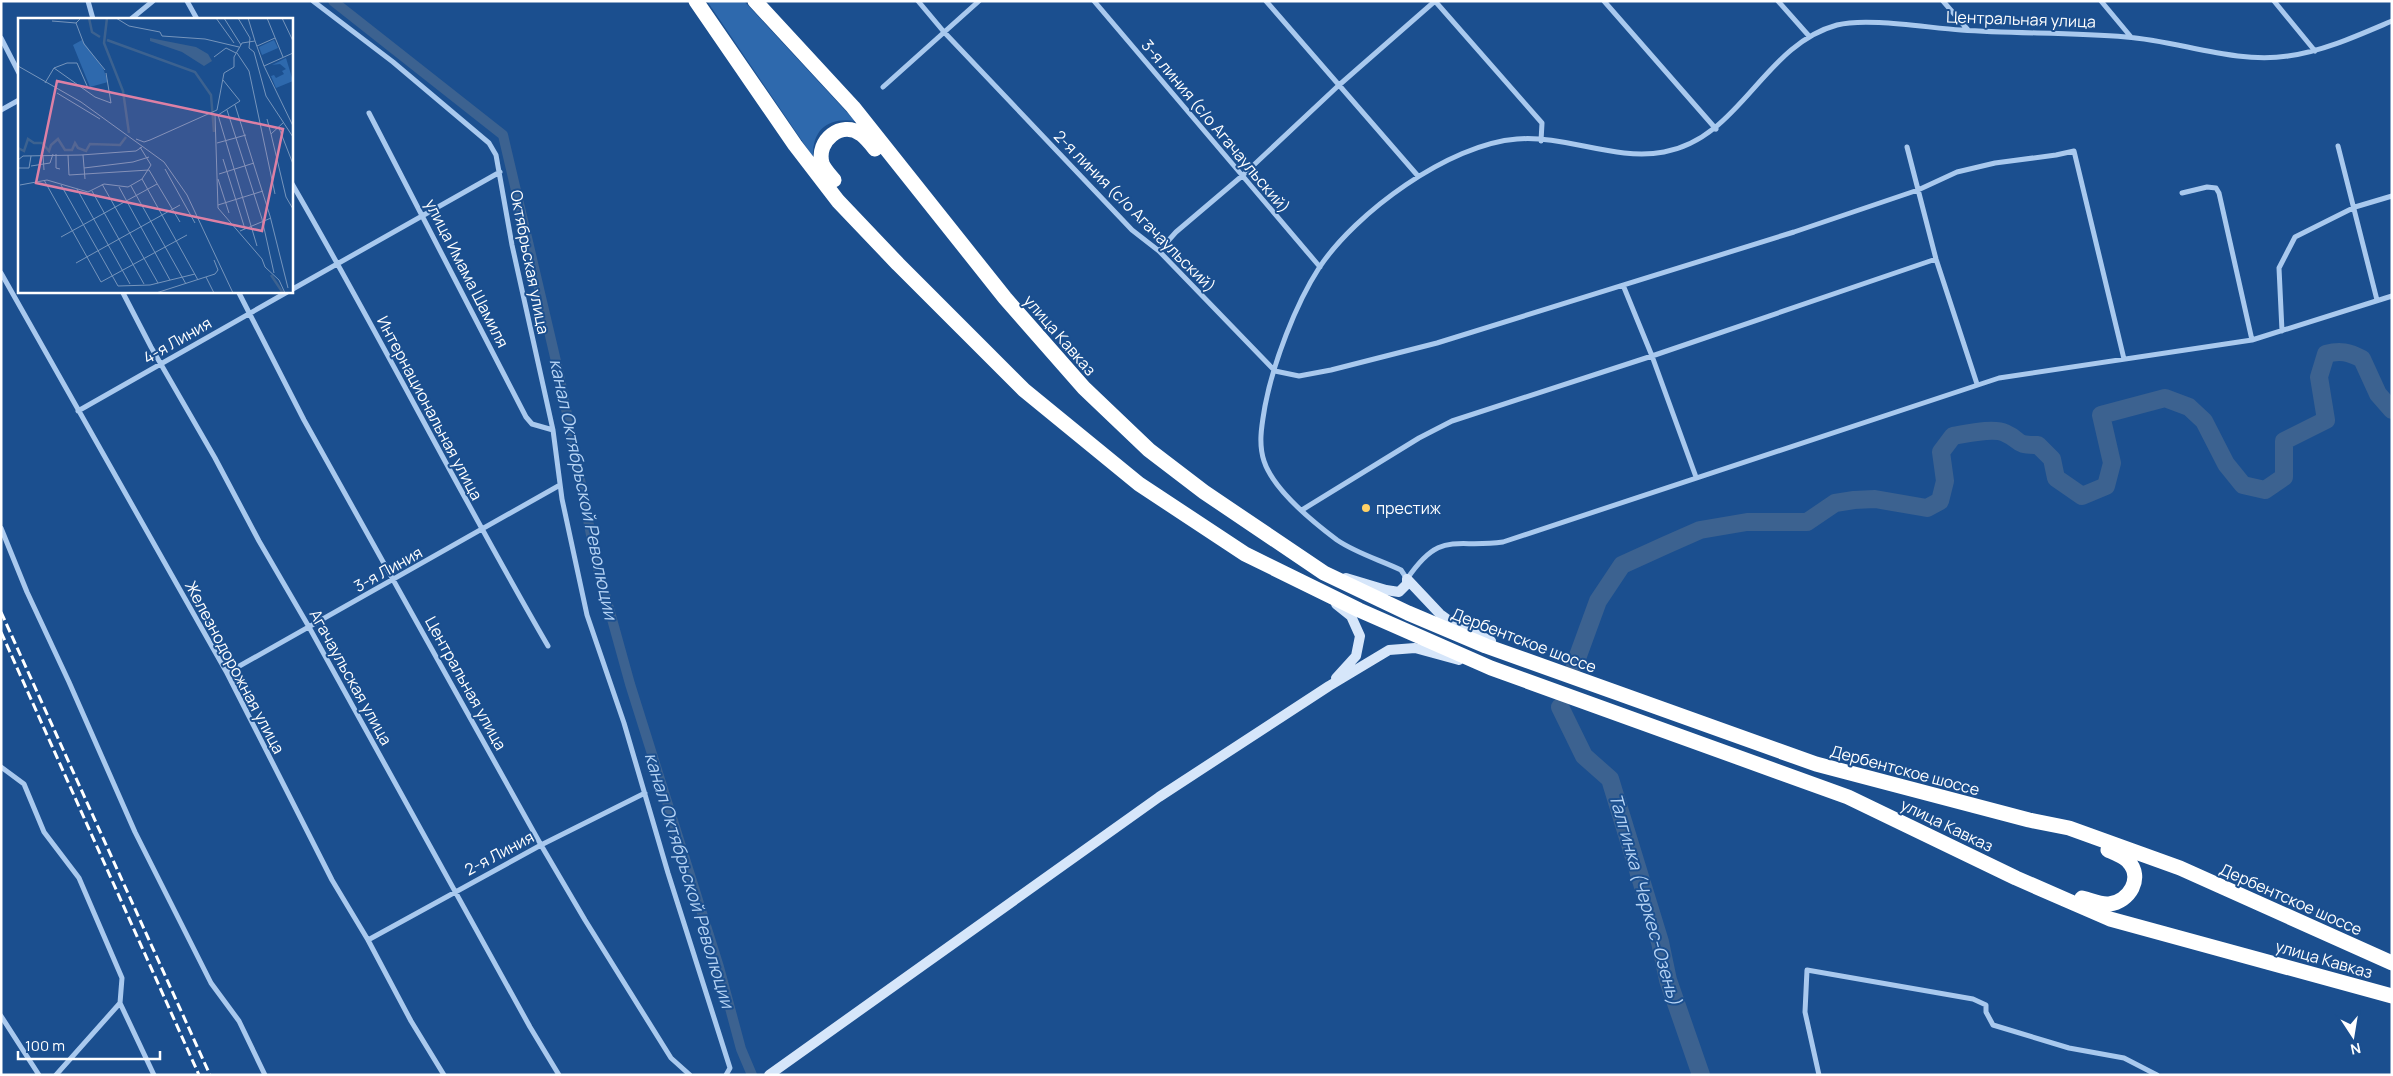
<svg xmlns="http://www.w3.org/2000/svg" width="2393" height="1076" font-family="Manrope,sans-serif">
	<style>
		.green { fill: #2e69ad }
		.lines { fill: none; stroke-linecap: round; stroke-linejoin: round }
		.canal { stroke: #3c6290; stroke-width: 10 }
		.river { stroke: #3c6290; stroke-width: 18 }
		.street { stroke: #a9c9ee; stroke-width: 5 }
		.secondary { stroke: #d6e6fa; stroke-width: 10 }
		.highway { stroke: #fff; stroke-width: 15 }
		.rail { stroke: #fff; stroke-width: 3; stroke-dasharray: 9 4; stroke-linecap: butt }
		.poi-dot { fill: #ffd166; stroke: #1b4f8f; stroke-width: 2 }
		.labels { text-anchor: middle; dominant-baseline: central; stroke-width: 4; stroke-linejoin: round; paint-order: stroke }
		.street-label { font-size: 16px; fill: #fff; stroke: #1b4f8f }
		.poi-label { font-size: 16px; fill: #fff; stroke: #1b4f8f; text-anchor: start }
		.water-label { font-size: 18px; font-style: italic; fill: #b5d3f5; stroke: #1b4f8f }
		.inset-river { fill: none; stroke: #3c6290; stroke-width: 2.5 }
		.inset-road { fill: none; stroke: #7695bc; stroke-width: 1 }
		.view { fill: #dd80a5; fill-opacity: 0.15; stroke: #dd80a5; stroke-width: 2.5 }
		.inset-edge { fill: none; stroke: #fff; stroke-width: 2.5 }
	</style>
	<rect width="100%" height="100%" fill="#1b4f8f"/>
	<!-- green -->
	<path class="green" d="M707 1H744L855 121C828 117 812 130 813 157Z"/>
	<g class="lines">
		<!-- canal -->
		<path class="canal" d="M333 1 503 135 559 374 597 565 630 684 719 967 741 1049 752 1075"/>
		<!-- river -->
		<path class="river" d="M1575 664 1598 601 1622 565 1666 545 1700 530 1747 522H1807L1835 503 1854 500 1875 499 1927 508 1940 501 1945 481 1941 452 1953 436C1966 434 1993 427 2005 433 2023 441 2013 445 2038 445L2052 459 2056 478 2082 496 2106 486 2112 463 2101 415 2165 398 2189 407 2204 421 2226 464 2243 485 2265 490 2284 477V441L2326 420 2319 377 2326 354C2340 350 2349 352 2362 359L2378 394 2392 410
			M1560 707 1584 756 1610 779 1660 942 1668 980 1701 1075"/>
		<!-- street -->
		<path class="street" d="M88 1 93 19
			M187 1 197 19
			M313 1 393 62 489 143 496 155 512 245 553 430 562 499 587 615 624 723 668 873 730 1068 726 1075
			M918 1 944 32 1132 230 1159 251 1275 371 1299 376 1331 370 1437 343 1794 232 1918 190 1957 172 1995 163 2056 155 2074 151 2124 359
			M1094 1 1320 267
			M1266 1 1418 176
			M1435 1 1542 123 1541 141
			M1604 1 1716 129
			M1778 1 1809 36
			M1943 1 1968 30
			M2101 1 2131 37
			M2274 1 2315 51
			M131 19 153 1
			M2392 21C2359 35 2324 51 2288 56 2234 64 2180 41 2126 37 2071 32 2016 34 1961 30 1928 28 1867 17 1837 25 1763 45 1741 138 1664 152 1614 161 1567 135 1517 139 1449 144 1355 213 1319 268 1295 305 1273 364 1265 406 1262 424 1258 443 1264 461 1273 489 1313 522 1337 540 1356 553 1380 560 1401 570L1407 579C1441 529 1454 549 1503 542L1999 378 2252 340 2392 296
			M1 38 19 73
			M883 87 979 1
			M1 110 19 100
			M369 113 526 417 532 424 553 430
			M2338 146 2377 300
			M1907 147 1936 259 1977 384
			M291 182C380 335 459 493 548 646
			M2182 193 2207 187 2216 188 2219 193 2252 340
			M1159 251 1176 232 1242 176 1338 86 1435 1
			M1 273 227 673 332 880 368 940 411 1021 444 1075
			M1623 285 1652 356 1696 477
			M291 290 500 172
			M122 291 151 347 215 458 259 541 309 627 530 1027 559 1075
			M238 291 304 420 541 845 585 920 671 1058 690 1075
			M2282 331 2279 268 2295 237 2355 207 2392 196
			M78 411 289 291
			M1302 510 1419 438 1452 421 1652 356 1936 259
			M1 528 27 592 69 682 135 832 211 983 239 1021 265 1075
			M227 673 560 485
			M1 767 24 784 44 832 79 878 122 978 120 1003
			M368 940 541 845 645 793
			M1 1016 39 1075
			M56 1075 120 1003 154 1075
			M1819 1075 1805 1012 1807 970 1973 999 1986 1005V1012L1993 1025 2069 1048 2124 1058 2157 1075"/>
		<!-- secondary -->
		<path class="secondary" d="M1346 578 1386 590 1399 592 1407 584V579
			M1407 579 1440 614 1451 622 1491 641
			M1336 604 1351 616 1360 636 1356 656 1336 678
			M769 1075 1159 797 1329 686 1389 650 1415 648 1459 660"/>
		<!-- highway -->
		<path class="highway" d="M696 1 795 145 838 201 898 264 1024 390 1139 484 1245 554 1359 610 1491 668 1848 797 2016 878 2110 919 2392 996
			M755 1 853 107 1005 298 1084 388 1149 450 1204 492 1324 573 1408 613 1486 646 1816 764 2029 820 2069 828 2180 868 2392 963
			M834 180C830 175 824 169 822 163 816 141 841 120 861 134 866 138 871 144 875 149
			M2082 898C2091 900 2100 905 2109 904 2129 902 2144 878 2128 861 2123 856 2115 853 2108 850"/>
		<!-- rail -->
		<path class="rail" d="M1 612 210 1075
			M1 632 199 1075"/>
	</g>
	<!-- markers -->
	<circle class="poi-dot" cx="1366" cy="508" r="5"/>
	<g class="labels">
		<!-- street labels -->
		<g class="street-label">
			<text transform="translate(2021 19) rotate(2)">Центральная улица</text>
			<text transform="translate(1216 126) rotate(50)">3-я линия (с/о Агачаульский)</text>
			<text transform="translate(1135 211) rotate(45)">2-я линия (с/о Агачаульский)</text>
			<text transform="translate(530 262) rotate(79)">Октябрьская улица</text>
			<text transform="translate(467 273) rotate(63)">улица Имама Шамиля</text>
			<text transform="translate(1060 335) rotate(49)">улица Кавказ</text>
			<text transform="translate(177 340) rotate(-30)">4-я Линия</text>
			<text transform="translate(430 408) rotate(62)">Интернациональная улица</text>
			<text transform="translate(388 569) rotate(-29)">3-я Линия</text>
			<text transform="translate(1524 640) rotate(21)">Дербентское шоссе</text>
			<text transform="translate(235 667) rotate(62)">Железнодорожная улица</text>
			<text transform="translate(351 677) rotate(61)">Агачаульская улица</text>
			<text transform="translate(466 683) rotate(61)">Центральная улица</text>
			<text transform="translate(1905 770) rotate(15)">Дербентское шоссе</text>
			<text transform="translate(1947 825) rotate(26)">улица Кавказ</text>
			<text transform="translate(499 853) rotate(-28)">2-я Линия</text>
			<text transform="translate(2291 899) rotate(24)">Дербентское шоссе</text>
			<text transform="translate(2324 959) rotate(16)">улица Кавказ</text>
		</g>
		<!-- poi labels -->
		<g class="poi-label">
			<text x="1376" y="508">престиж</text>
		</g>
		<!-- water labels -->
		<g class="water-label">
			<text transform="translate(584 489) rotate(78)">канал Октябрьской Революции</text>
			<text transform="translate(690 880) rotate(73)">канал Октябрьской Революции</text>
			<text transform="translate(1646 899) rotate(74)">Талгинка (Черкес-Озень)</text>
		</g>
	</g>
	<!-- overview -->
	<g transform="translate(18 18)">
		<rect width="275" height="275" fill="#1b4f8f"/>
		<path d="M64 22 85 50 90 64 72 69 55 27ZM256 22 260 30 244 37 241 29ZM268 40 275 63 258 70 253 58 256 57 258 60 266 56 264 53 268 51 262 46 254 47Z" fill="#2e69ad"/>
		<path d="M132 20 178 29 190 36 194 43 186 48 164 34 132 23Z" fill="#3c6290"/>
		<path class="inset-river" d="M71 0 74 14 82 19M89 0 86 25 105 73 111 115M89 22 177 54 193 77 196 114M0 130 6 133 10 121 16 125H24L31 133 33 127 40 121 47 132H54L57 125 60 130 68 133 72 126 102 127 108 119M253 257 265 275"/>
		<path class="inset-road" d="M63 0 58 5 66 26 87 52M98 0 111 8 142 14 144 18 187 21 221 29M198 0 216 25M206 0 223 27M220 0 232 20 231 30 236 34 248 78 275 119M230 0 237 23M249 0 265 39M264 0 275 23M34 3 58 5M239 28 257 20M219 35 231 53 257 176M196 39 208 30 218 35M0 48 63 84 146 144 169 177 215 275M246 48 275 108M36 50 49 45H59L70 70M27 65 36 50 77 79 93 85 88 55M39 75 82 101M217 87 252 198 270 270M209 92 244 201 256 255M197 97 200 190 244 241 247 249 261 262 267 275M200 97 239 228M200 97 222 83 205 62M249 101 253 116 266 104M261 110 275 146M253 116 268 179 275 191M118 121 126 124 132 122 199 92 206 55 216 49V39L224 25 237 23 246 48 275 35M199 125 228 117M38 136V150L42 151M25 137 26 152M50 137 51 157 131 152 162 204M65 137 67 161M205 141 227 211M0 142 5 138 63 137 118 133 124 129M13 148 32 145 35 136M0 150H11L13 138M66 150 115 144 131 139M147 151 177 205M201 156 236 145M124 161 180 262M200 161 211 195M26 162 83 264 169 217M84 166 140 265M2 167 29 162 70 174 86 166 110 169 124 161 133 147 122 129M43 167 100 268 132 267 177 256M113 168 168 266M101 169 152 262M59 171 112 266M74 173 126 266M200 187 245 173M222 213 253 200M43 219 139 166M196 242 200 252 197 256M58 245 162 187M188 259 196 275M138 275 197 256"/>
		<path class="view" d="M39 63 265 111 244 213 18 165Z"/>
		<rect width="275" height="275" class="inset-edge"/>
	</g>
	<!-- border -->
	<rect width="2393" height="1076" fill="none" stroke="#ffffff" stroke-width="5"/>
	<!-- north arrow -->
	<g transform="translate(2353 1036) rotate(168)" stroke="#1b4f8f" stroke-width="4" paint-order="stroke">
	<path d="M0-4L9 19L0 12L-9 19Z" fill="#ffffff"/>
	<text y="-8" font-size="14" font-weight="bold" text-anchor="middle" fill="#ffffff">N</text>
	</g>
	<!-- scale -->
	<path d="M18 1051v8h142v-8" fill="none" stroke="#ffffff" stroke-width="2.5"/>
	<text x="25" y="1051" font-size="15" fill="#ffffff" stroke="#1b4f8f" stroke-width="4" paint-order="stroke">100 m</text>
</svg>
